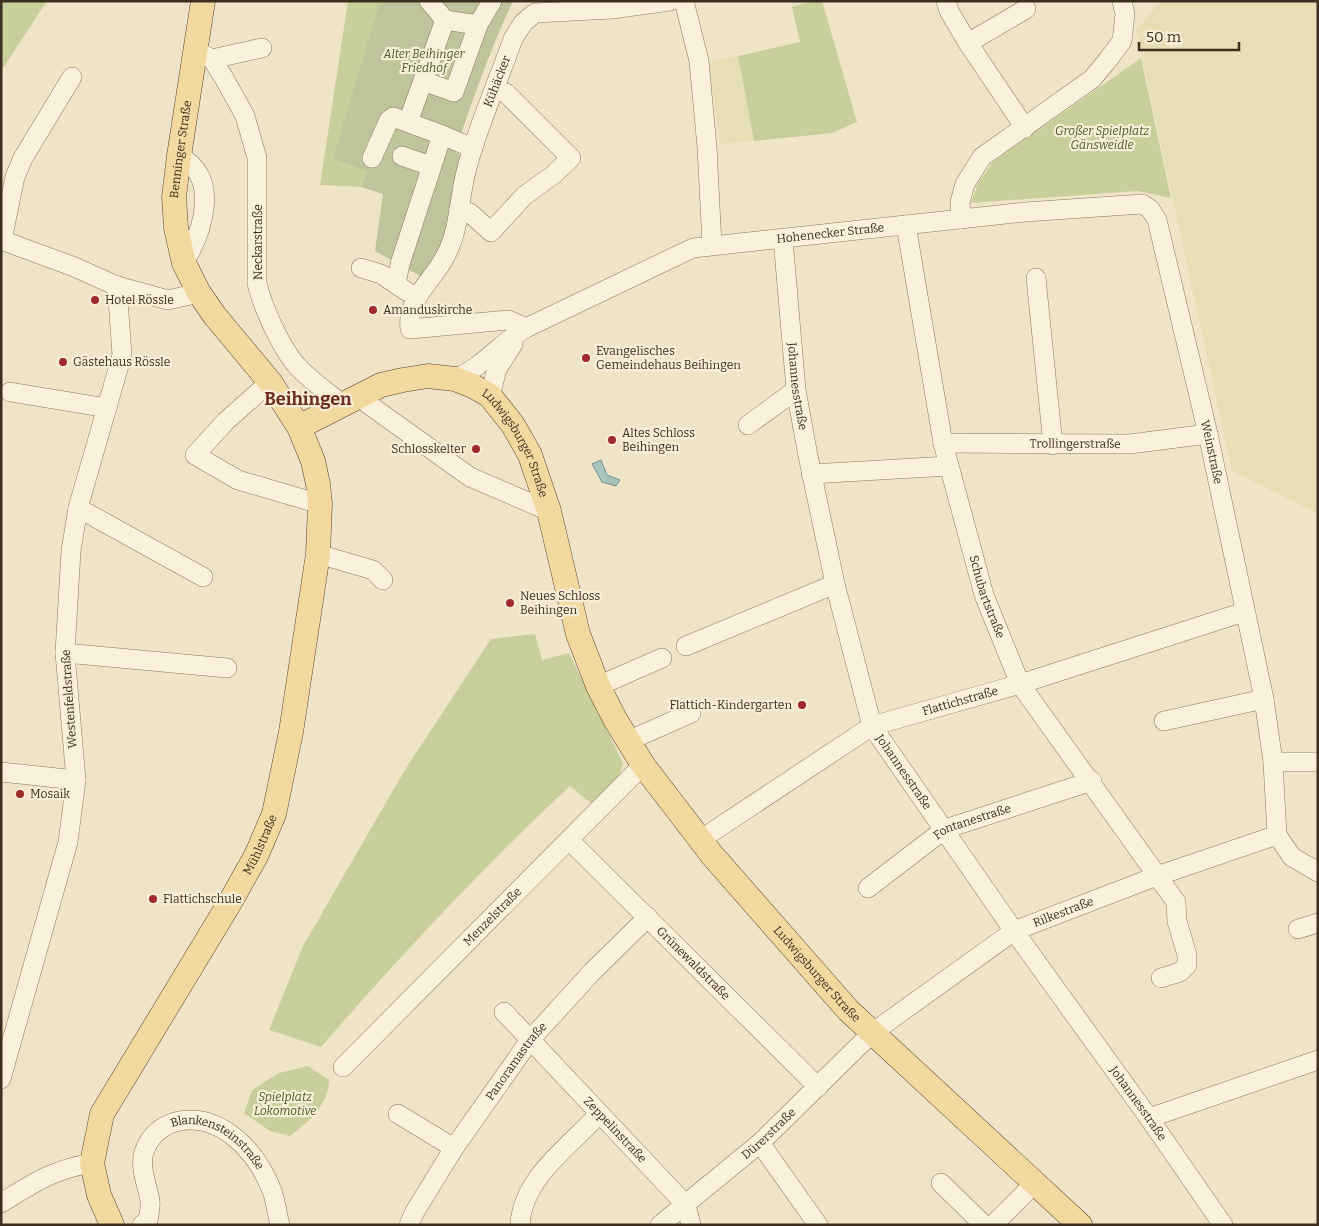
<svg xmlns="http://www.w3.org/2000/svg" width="1319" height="1226" font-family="Bitter,serif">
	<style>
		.farmland { fill: #e6deb5 }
		.green { fill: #c9cf9b }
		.cemetery { fill: #bfc49a }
		.water { fill: #a9c4bc; stroke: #6f938a }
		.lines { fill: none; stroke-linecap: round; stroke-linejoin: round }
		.minor-casing { stroke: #8d765c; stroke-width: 20 }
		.major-casing { stroke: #5b4430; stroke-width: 25 }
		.minor { stroke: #faf1dc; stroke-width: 19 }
		.major { stroke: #f3d9a0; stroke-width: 24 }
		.poi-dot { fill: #9e2a2b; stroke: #f7eed8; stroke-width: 2 }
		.labels { text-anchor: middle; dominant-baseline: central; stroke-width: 4.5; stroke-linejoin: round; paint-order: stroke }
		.park-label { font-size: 12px; font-style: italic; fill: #4d5a26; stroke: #f7eed8 }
		.street-label { font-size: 12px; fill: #3d2e20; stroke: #f7eed8 }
		.poi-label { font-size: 12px; fill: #3d2e20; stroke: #f7eed8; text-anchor: start }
		.district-label { font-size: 18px; font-weight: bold; fill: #6b2e1e; stroke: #f7eed8 }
	</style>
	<rect width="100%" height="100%" fill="#f0e4c8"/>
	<!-- farmland -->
	<path class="farmland" d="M1161 1H1318V514L1232 471 1136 30Z
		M738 56 754 141 720 144 708 61Z"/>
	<!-- green -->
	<path class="green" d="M1 1H47L1 71Z
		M348 1H380L334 159 367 171 361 187 320 185Z
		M812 1H822L857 122 832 133 754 141 738 56 800 42 792 7Z
		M1141 58 1171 198 1137 191 971 203 978 183 993 162Z
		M535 634 542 660 569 653 623 763C620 781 605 792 593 805L570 786C482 868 400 956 321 1047L269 1030 303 946 406 768 491 639Z
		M308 1066 329 1080C329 1104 309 1122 290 1136L270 1131 244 1113 252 1090 279 1073Z"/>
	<!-- cemetery -->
	<path class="cemetery" d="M380 1H513C490 50 472 101 455 152L461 155 442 251 422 277 375 251 383 194 361 187 367 171 333 159Z"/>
	<!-- water -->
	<path class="water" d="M601 460 607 475 620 480 616 486 602 482 592 464Z"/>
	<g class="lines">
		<defs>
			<g id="minor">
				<path d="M429 1 445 20"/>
				<path d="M684 1 699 61 707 147 712 245"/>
				<path d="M946 1 949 11 968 43 1025 128"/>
				<path d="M968 43 1026 9"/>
				<path d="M195 50 212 59 224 78 245 116 257 158V283C262 306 282 350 298 367 311 381 329 393 343 405"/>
				<path d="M212 59 262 48"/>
				<path d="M423 81 454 92 478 25 492 1"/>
				<path d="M408 122 445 20 478 25"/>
				<path d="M442 135 473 148"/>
				<path d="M179 156C221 177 203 231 184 263"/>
				<path d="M402 156 431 166"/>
				<path d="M372 158 389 120 393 117 442 135 400 264 396 284"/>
				<path d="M459 209 470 213 491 232 524 196 553 175 571 158 506 93 496 90"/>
				<path d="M961 219 960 202 965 184 982 157 1092 79 1107 61 1122 41 1125 14 1122 1"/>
				<path id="s1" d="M906 225 943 443 984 595 1020 684 1176 902 1177 921 1187 955V965L1180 972 1161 978"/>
				<path id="s2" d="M783 239 796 390 808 456 835 584 872 726 1014 931 1149 1118 1223 1225"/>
				<path d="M1 240 72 266 117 286 168 300 199 293"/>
				<path d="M2 240 15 177 23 158 72 77"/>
				<path d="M361 268 381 274 406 291"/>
				<path d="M1036 278 1053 445"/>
				<path id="s3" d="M526 328 508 320 410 329C406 297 435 280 447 253 460 227 459 196 467 168 478 125 498 82 513 39L523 23 535 13 612 9 670 1"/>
				<path id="s4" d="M455 379C484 366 499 344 526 328L693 248 1025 212 1142 204 1150 209 1157 220 1208 434 1264 699 1273 762 1277 835 1292 857 1318 872"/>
				<path d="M270 382 226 421 195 455 238 480 320 504"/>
				<path d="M10 392 107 408"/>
				<path d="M362 394 368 404 470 477 549 511"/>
				<path d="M490 396 497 369 513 344"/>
				<path d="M748 425 796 390"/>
				<path id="s5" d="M943 443 1130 444 1208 434"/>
				<path d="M811 474 949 466"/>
				<path d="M78 508 203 577"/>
				<path d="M318 554 373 570 383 580"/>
				<path d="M686 646 835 584"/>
				<path d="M65 653 227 668"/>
				<path d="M598 686 662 658"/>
				<path d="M1164 721 1264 699"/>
				<path d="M628 741 691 713"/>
				<path d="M1273 762H1318"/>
				<path d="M1 772 76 780"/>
				<path id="s6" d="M569 840 818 1087"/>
				<path id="s7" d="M700 840 872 726 1020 684 1244 612"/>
				<path id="s8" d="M868 888 945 829 1092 781"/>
				<path d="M1298 929 1318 923"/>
				<path id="s9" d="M504 1012 686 1205 691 1225"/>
				<path id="s10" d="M343 1067 643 765"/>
				<path d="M1 1079 68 842 76 780 65 653 71 551 78 508 122 355 117 286"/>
				<path d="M398 1114 454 1148"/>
				<path d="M1149 1118 1318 1060"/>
				<path d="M760 1143 818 1225"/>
				<path d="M941 1183 984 1225"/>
				<path d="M1 1203C35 1182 52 1170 92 1163"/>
				<path id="s11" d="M142 1225 148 1220C149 1214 151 1208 150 1201 148 1187 139 1167 144 1152 150 1135 162 1125 179 1121 223 1113 258 1154 272 1191 276 1202 277 1214 280 1225"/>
				<path id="s12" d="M409 1225 414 1213 454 1148 530 1040 592 972 648 917"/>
				<path d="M520 1225C522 1178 570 1146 599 1114"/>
				<path id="s13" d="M660 1225 760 1143 872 1033 1014 931 1157 876 1277 835"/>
				<path d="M993 1225 1035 1183"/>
			</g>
			<g id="major">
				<path id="s14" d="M299 427 381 385 403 380 428 376 455 379 473 386 490 396 513 425 530 455 549 511 578 634 598 686 615 719 643 765 712 855 848 1010 1080 1225"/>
				<path id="s15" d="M112 1225 99 1195 92 1163 102 1114 229 904 256 856 274 814 291 732 318 554 320 504 318 484 313 461 299 427 270 382 215 316 199 293 184 263 176 228 174 197 179 156 203 1"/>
			</g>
		</defs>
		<!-- minor casing -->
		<use href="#minor" class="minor-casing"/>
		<!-- major casing -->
		<use href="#major" class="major-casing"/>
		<!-- minor -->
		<use href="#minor" class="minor"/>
		<!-- major -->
		<use href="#major" class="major"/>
	</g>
	<!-- markers -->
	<g class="poi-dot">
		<circle cx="95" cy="300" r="5"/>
		<circle cx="373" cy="310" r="5"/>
		<circle cx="586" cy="358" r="5"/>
		<circle cx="63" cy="362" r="5"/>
		<circle cx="612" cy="440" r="5"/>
		<circle cx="476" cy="449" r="5"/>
		<circle cx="510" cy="603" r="5"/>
		<circle cx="802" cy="705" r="5"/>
		<circle cx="20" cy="794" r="5"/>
		<circle cx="153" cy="899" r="5"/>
	</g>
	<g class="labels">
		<!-- park labels -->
		<g class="park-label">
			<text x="424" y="54">Alter Beihinger<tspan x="424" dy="14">Friedhof</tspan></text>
			<text x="1102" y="131">Großer Spielplatz<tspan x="1102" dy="14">Gänsweidle</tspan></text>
			<text x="285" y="1097">Spielplatz<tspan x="285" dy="14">Lokomotive</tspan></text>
		</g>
		<!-- street labels -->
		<g class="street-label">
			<text stroke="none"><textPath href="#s3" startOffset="384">Kühäcker</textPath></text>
			<text stroke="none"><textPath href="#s15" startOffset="1172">Benninger Straße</textPath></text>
			<text stroke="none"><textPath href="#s4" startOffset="411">Hohenecker Straße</textPath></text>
			<text transform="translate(258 242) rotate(-90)">Neckarstraße</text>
			<text stroke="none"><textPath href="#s2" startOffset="148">Johannesstraße</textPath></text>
			<text stroke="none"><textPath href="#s14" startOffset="260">Ludwigsburger Straße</textPath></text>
			<text stroke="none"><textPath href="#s5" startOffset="132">Trollingerstraße</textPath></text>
			<text stroke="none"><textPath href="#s4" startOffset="985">Weinstraße</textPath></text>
			<text stroke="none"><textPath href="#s1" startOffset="381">Schubartstraße</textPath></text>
			<text transform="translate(69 699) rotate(-94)">Westenfeldstraße</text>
			<text stroke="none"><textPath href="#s7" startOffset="298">Flattichstraße</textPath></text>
			<text stroke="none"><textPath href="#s2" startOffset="552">Johannesstraße</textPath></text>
			<text stroke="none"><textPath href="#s8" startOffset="125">Fontanestraße</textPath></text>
			<text stroke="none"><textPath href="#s15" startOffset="428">Mühlstraße</textPath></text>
			<text stroke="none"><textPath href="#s13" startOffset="514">Rilkestraße</textPath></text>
			<text stroke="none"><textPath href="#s10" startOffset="212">Menzelstraße</textPath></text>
			<text stroke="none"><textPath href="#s6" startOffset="175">Grünewaldstraße</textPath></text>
			<text stroke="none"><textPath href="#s14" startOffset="882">Ludwigsburger Straße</textPath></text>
			<text stroke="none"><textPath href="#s12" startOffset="196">Panoramastraße</textPath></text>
			<text stroke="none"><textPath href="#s2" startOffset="958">Johannesstraße</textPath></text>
			<text stroke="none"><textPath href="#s9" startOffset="162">Zeppelinstraße</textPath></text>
			<text stroke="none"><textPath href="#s13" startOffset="142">Dürerstraße</textPath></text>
			<text stroke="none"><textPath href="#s11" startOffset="172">Blankensteinstraße</textPath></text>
		</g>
		<!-- poi labels -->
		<g class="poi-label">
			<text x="105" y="300">Hotel Rössle</text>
			<text x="383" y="310">Amanduskirche</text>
			<text x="596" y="351">Evangelisches<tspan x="596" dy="14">Gemeindehaus Beihingen</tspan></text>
			<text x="73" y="362">Gästehaus Rössle</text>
			<text x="622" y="433">Altes Schloss<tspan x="622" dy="14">Beihingen</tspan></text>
			<text x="466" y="449" text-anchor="end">Schlosskelter</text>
			<text x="520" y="596">Neues Schloss<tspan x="520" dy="14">Beihingen</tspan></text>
			<text x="792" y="705" text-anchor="end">Flattich-Kindergarten</text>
			<text x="30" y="794">Mosaik</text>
			<text x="163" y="899">Flattichschule</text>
		</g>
		<!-- district labels -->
		<g class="district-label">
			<text x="308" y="399">Beihingen</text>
		</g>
	</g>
	<!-- border -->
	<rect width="1319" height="1226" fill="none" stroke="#3d2e20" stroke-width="5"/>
	<!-- scale -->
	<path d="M1139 42v8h100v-8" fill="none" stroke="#3d2e20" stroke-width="2.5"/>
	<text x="1146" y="42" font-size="15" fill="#3d2e20" stroke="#f7eed8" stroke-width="4" paint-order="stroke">50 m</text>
</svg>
